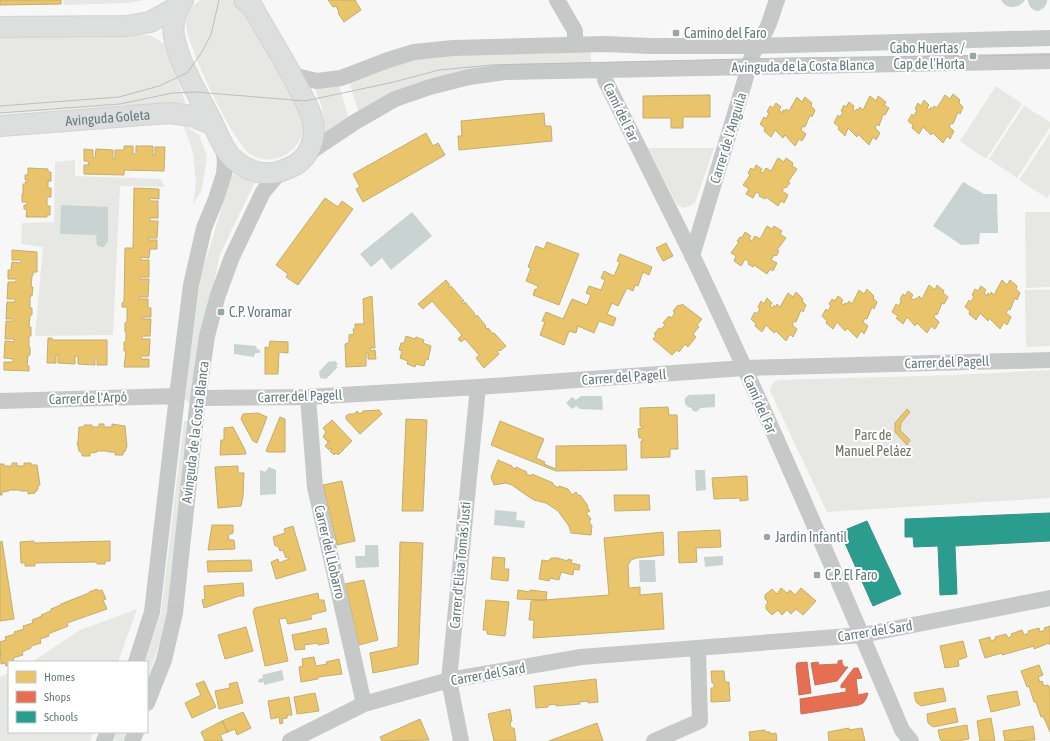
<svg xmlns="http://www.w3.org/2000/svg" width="1050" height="741" font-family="'Asap Condensed',sans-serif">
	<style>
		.green { fill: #e7e8e4 }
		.water { fill: #c9d3d2 }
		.homes { fill: #e9c46a; stroke: #c2ae70 }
		.shops { fill: #e76f51; stroke: #c0725e }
		.schools { fill: #2a9d8f; stroke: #3c928a }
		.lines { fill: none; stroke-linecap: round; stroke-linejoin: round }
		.major-casing { stroke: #d2d3d3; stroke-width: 22 }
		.minor { stroke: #c7c8c8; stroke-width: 16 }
		.major { stroke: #dddede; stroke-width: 20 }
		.tram { stroke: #bcbfbf; stroke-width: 1 }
		.poi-dot { fill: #99a6a8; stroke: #fff; stroke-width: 1.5 }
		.labels { text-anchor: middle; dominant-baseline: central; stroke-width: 4; stroke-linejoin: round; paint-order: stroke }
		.poi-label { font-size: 14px; fill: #667a7d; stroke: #fff; text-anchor: start }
		.street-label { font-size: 14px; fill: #667a7d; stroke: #fff }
		.park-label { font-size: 14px; fill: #6d7665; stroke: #fff }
	</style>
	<rect width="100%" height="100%" fill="#f7f7f7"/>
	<!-- green -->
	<path class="green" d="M63 0H145L128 3 64 5Z
		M201 0H231L236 2 242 9C254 29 265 50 277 70 287 86 300 104 304 124 305 130 302 136 299 141 289 159 267 165 250 154 233 142 184 42 186 21 186 11 193 5 201 0Z
		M138 34 152 36 164 44 186 104 125 110 124 105 0 114V36Z
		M591 51V63L505 65 359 113 349 82 376 70 437 54Z
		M313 85H339L349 119 328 132H325L322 107Z
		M996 86 1022 104 986 159 960 141Z
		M1024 106 1050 122V127L1017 178 989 159Z
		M183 124 199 135 207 156 202 189 193 205 196 182 193 152Z
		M1050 133V193L1047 198 1019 180Z
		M648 148H714L695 203 685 208 677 205Z
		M75 160V176L161 179 164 187 120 186 113 335 35 336 43 247 21 244 22 223 54 222 55 162Z
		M232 174 255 182 220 254 190 403 184 399 201 276Z
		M1025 212H1050V287L1026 288Z
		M1025 290H1050V346L1026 347Z
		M1050 370V498L827 512 770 391 772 384 778 380 955 375Z
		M184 421H191L168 615 147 682V662H144L161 613Z
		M137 609 118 662H32L80 630Z
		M9 673V732H93L90 741H0V677Z
		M117 732H127L123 741H114Z"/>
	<!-- water -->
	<path class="water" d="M1001 0H1025C1019 9 1007 10 1001 0Z
		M1028 0H1047C1047 6 1043 9 1038 11 1032 10 1028 6 1028 0Z
		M963 182 984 194H997L998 233H980L979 244 961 245 933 226Z
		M61 205 108 207V241L104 247H101L97 245 96 235 60 234Z
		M412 212 432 236 391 270 382 258 371 267 360 254Z
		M234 344 256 346 257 349 260 350V353H255L254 357 234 354Z
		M335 361 338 364 336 366 338 367 326 379 320 378 319 372 328 362Z
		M715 394V407L700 408 699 410 696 412 692 410V408C686 407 684 404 685 398L689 395Z
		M581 396H602L603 410 580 409 576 406 572 409 566 403 572 397 576 400Z
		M269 467 276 470V494L260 495V470L265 472Z
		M695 470H705L706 490 696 491Z
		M495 510 517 512 516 520 525 521 524 528 494 525Z
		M365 545H378L379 567 356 568 355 556H365Z
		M723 556V565L705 567 704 557Z
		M639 560H655L656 582H640Z
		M282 670 284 680 264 685V682L260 683 258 681 259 679 263 678 262 675Z"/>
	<!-- homes -->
	<path class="homes" d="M0 0H61V4L0 5Z
		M328 0H355L361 10 344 22 338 13 339 12 336 6 333 7Z
		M953 94 960 100 959 103 963 107 960 114 958 112 953 124 951 123 949 127 954 131 950 139 947 136 943 143 933 133 931 135 923 127 919 134 912 128 913 125 908 121 912 114 914 116 917 110 915 109 918 103 921 106 924 100 929 105 927 108 930 110 931 107 933 109 934 106 937 108 945 95 950 99Z
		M710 95V117H683V128H671V118H643V96Z
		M870 96 876 101 878 96 886 102 884 105 889 108 885 115 883 114 879 126 877 124 875 128 880 133 876 140 873 137 869 145 858 134 857 137 848 128 845 136 838 129 839 127 834 123 838 115 840 117 843 112 841 111 844 105 846 107 849 102 854 106 853 109 855 111 857 109 858 110 860 107 863 110Z
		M797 97 802 102 805 97 812 103 811 106 815 110 812 117 810 115 805 127 803 126 801 130 806 134 802 141 799 139 795 146 785 135 783 138 775 130 771 137 764 131 765 128 760 124 764 117 766 119 769 113 767 112 770 106 773 108 776 103 781 107 779 110 782 113 783 110 785 111 786 109 789 111Z
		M544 113 545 126H551L552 141 459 150 458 136H462L461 121Z
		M426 133 433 146 438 143 445 155 363 202 356 189 360 187 353 174Z
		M124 146H133V154H136V146H153V155H155V147H165L164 171 124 170V175L84 174V165H89L88 161H84V149L93 150V158H95L96 149 113 150V159H115V150H124Z
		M778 158 784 162 786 158 793 163 792 166 797 169 788 182 790 183 786 188 785 187 782 191 788 195 784 203 781 201 778 206 766 197 765 199 759 196 760 194 756 192 753 198 746 194 749 189 743 185 750 175 748 173 751 168 754 170 756 165 762 169 760 172 763 173 766 168 771 171Z
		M28 168 48 169V172H51V181H48V188H51V197H47V206H50V215H47V217H26L27 210 24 209V205H27V202H22V194H23V184H26L25 182H28V180H25V175H28Z
		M134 188 159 189V199L150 198V201H158V218H150V221H158L157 238H148L149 240H157V249H150L149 258 141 257V260H149V277H140V279H149L148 297H139V299H148V308H151V317H142V319H151L150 336H142V339H150L149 356H141V359H149V367H124L126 351H124V342H126V332H125V323L127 322V307H122V303L124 302 125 248H133Z
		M325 198 338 207 342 201 353 209 298 285 286 277 288 274 276 265Z
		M767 226 772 229 774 226 782 231 780 234 786 238 777 250 779 251 776 256 774 255 771 260 777 263 773 271 770 269 767 274 754 265 753 267 748 264 749 262 745 259 741 266 734 261 736 256 731 253 739 242 737 241 740 237 742 238 745 232 751 236 749 239 752 241 755 236 760 239Z
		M547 242 579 254 559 305 533 295 535 289 537 290 538 286 526 281 531 268 528 267 536 246 544 249Z
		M666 243 673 256 663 261 656 248Z
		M12 250 37 252V272H33V275L32 276 31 287H33L32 296H30V308H32V315H30L29 327H31V336H29V347H30V355H28L27 366H29V371L4 370V362H13V359L4 358 5 341 14 342V339H5L6 321H14V319H6L7 302H15V299H7L8 282H16V279H8V270H11L12 262 21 263V260H12Z
		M620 254 652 267 649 275 643 272 638 286 635 285 633 291 627 288 618 306 612 303 607 314 616 318 613 326 599 321 594 333 578 326 576 333 569 331 564 345 540 335 545 322 542 321 546 312 563 319 572 299 587 305 591 295 586 293 589 286 601 290 605 280 601 278 604 271 614 276 620 262 617 261Z
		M446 280 450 285 448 286 449 288 451 286 464 301 462 302 463 304 465 302 475 314 474 315 475 317 477 315 486 326 485 327 487 329 488 328 493 334 494 333 506 346 500 351 499 350 497 351 499 354 484 368 476 358 479 355 465 339 461 342 458 339 462 335 432 301 423 309 418 304Z
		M1002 280 1007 285 1010 280 1017 286 1016 289 1020 293 1017 300 1015 298 1010 310 1008 309 1006 313 1011 317 1007 325 1004 322 1000 329 989 318 988 321 980 313 976 320 969 314 970 311 965 307 969 300 971 302 974 296 972 295 975 289 978 291 981 286 986 290 984 293 987 296 988 293 990 295 991 292 994 295Z
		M929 285 935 290 937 285 944 291 943 293 948 297 944 304 942 303 937 315 936 313 934 317 939 322 935 329 931 326 927 333 917 323 915 326 907 317 903 324 896 318 898 316 892 312 896 304 899 306 901 301 900 299 903 294 905 296 908 291 913 295 911 298 914 300 916 298 917 299 919 296 922 299Z
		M867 289 874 296 873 298 877 302 874 309 872 307 867 319 865 318 863 322 868 326 864 334 861 331 857 338 847 328 845 331 837 322 833 329 826 323 827 321 822 316 826 309 828 311 831 306 829 304 832 299 835 301 838 296 843 300 841 303 844 305 845 303 847 304 849 301 852 304 859 290 864 294Z
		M796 292 803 299 802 301 806 305 803 312 801 310 796 322 794 321 792 325 797 329 793 337 790 334 786 341 776 331 774 333 766 325 762 332 755 326 756 324 751 319 755 312 757 314 760 308 758 307 761 301 764 304 767 298 772 303 770 306 773 308 774 305 776 307 777 304 780 307 788 293 793 297Z
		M372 296 375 348H370L371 351 375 350 376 359H368V353H366V366L346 367 345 344 349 343V335L354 334 353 329H355V324H364L363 299Z
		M682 304 702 319 697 325 699 327 693 334 696 337 688 347 685 344 679 352 677 350 672 355 653 339 656 336 654 334 659 328 661 329 665 325 663 323 669 316 671 318 675 313 673 311 678 305 680 306Z
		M406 336 415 339 416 337 424 340 423 343 431 346 428 360 426 359 424 366 416 364 415 367 407 364 408 361 400 358 402 351 399 350 401 343H404Z
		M48 338H52V340H107V365H97V357H95V365L78 364V356H75V364L58 363V355H56V363H47Z
		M270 341 288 342V353L279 352 278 374H265V347L269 348Z
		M668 407 669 415H677L678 449H670V457L641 458V441H643L642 438H639L638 429 642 428V426H640V408Z
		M907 409 910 412 901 423 900 430 910 440 907 445 895 432V423Z
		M379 410 382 414 360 434 346 419V416L349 414H354L357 411 360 414 363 411Z
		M258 413 267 417 257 443 253 441 241 419 243 414Z
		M280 417 285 419V452H268L266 451Z
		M406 419 427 420 423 511H402Z
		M332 420 352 441 338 455 336 453 334 455 330 451 332 449 331 448 329 450 325 446 330 440 328 442 323 437 326 432 323 428Z
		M500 421 544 439 536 458 545 462 544 464 556 469V446L626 445 627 470 556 471 491 445Z
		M99 424H104V427H112V424L125 426 127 447H126V450H125V452H123V455H115V452H108V451H97V452L90 453V456H82V453L79 451 77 442H78L79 427H84V425H92V427H99Z
		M233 427 245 450 246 454 220 455 221 440H224V428Z
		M498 460 512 466V467L515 469 516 467 527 472 526 474 531 476 532 474 553 483V485L559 488V486L568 489 572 495 576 492 579 496 580 495 588 506 587 507 590 511 586 513 591 519 589 522 592 526 591 535 571 533 569 526 558 511 546 503 534 500 529 497 512 485 506 483 494 485 491 477Z
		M12 463H17V466H24V463H31V465H37L40 485H38V489H37V491H35V493L28 494V491H20V490H9V491L2 492V495H0V464H4V466H12Z
		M238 466V473H244L243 496 241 506 218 508 215 467Z
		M747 476 748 500 740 501V498L714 499 712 478Z
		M342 481 355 541 337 545 323 485Z
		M614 495H649L650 510 615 511Z
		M212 525H233V533L228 535 229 540H234L235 549 208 550Z
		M293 526 306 570 276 579 271 562 278 559 279 563 289 559 288 557 286 558 283 550 280 551 278 546H275L273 537 285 533 284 529Z
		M720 530 721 547 696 548 697 562 679 563 678 532Z
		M663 532 664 555 636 558 631 560 628 565 629 588 640 587V595L662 593 664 629 533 638 534 620H529L531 601 609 595 604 538Z
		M2 541 14 619 0 621V542Z
		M34 541V543L110 541V561H105V564H97V562L35 563V566H25V563H21L20 542Z
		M400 542 423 543 418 664 373 673 370 653 398 647Z
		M493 557 505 558 504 569H509L508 581 491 579Z
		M551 558H557L568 561V559L572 560 571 563 580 565 579 570 574 569 573 575 561 572 559 580 550 578 549 581 539 579 542 560 548 561Z
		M251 560 252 571 208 572 207 561Z
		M364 580 378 640 359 645 345 584Z
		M243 583 244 596H239L204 608 202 600 205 599 204 586Z
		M781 588 787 593 790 590 795 595 801 588 816 601 803 615 796 609 791 614 787 610 782 615 778 610 772 615 766 609V605L768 602 765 599V595L772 589 777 594Z
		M97 589 98 591 102 590 106 599 103 600 107 609 67 623 68 626 48 634 49 636 40 639 41 643 31 646V648L22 652 23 655 13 658 14 662H9V665L6 666 5 663 1 664 0 642 6 640 5 637 15 634 14 632 24 629 23 626 33 623 32 620 42 616 41 615 51 611V609L61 605V604L89 593V592Z
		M518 590 530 592V590L547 592 546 600 517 599Z
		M318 593 319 600H324L326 611 310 615 312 619 288 624 286 618 279 619 288 661 265 666 253 611 255 608Z
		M486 600 509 602 505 636 487 634V630H483Z
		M1050 626V645L1049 643 1034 649V646L1002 655V653L985 658 979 640 990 637 991 641 996 639 995 637 1006 634 1008 638 1012 636 1011 634 1022 630 1024 635 1029 633 1028 631 1039 628 1040 632 1045 630 1044 628Z
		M246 627 253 651 225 659 218 635Z
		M326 628 329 643 318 645V643L304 645 305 649 295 650 292 635Z
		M963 641 967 657 958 660 959 666 945 668 940 646Z
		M314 657 316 666 327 664 326 662 339 659 342 674 318 677V679L301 682 299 667 303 666 302 659Z
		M1039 665 1043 675 1038 677 1040 682 1042 681 1044 686 1048 685 1050 689V732L1043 716 1041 717 1036 702H1034L1029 686 1027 687 1021 671Z
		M711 671H724L725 682H729L730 701 711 702V688H714V683H712Z
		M596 679 598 702 588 703V701L579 702 580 704 556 706V704L548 705V707L536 708 534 686Z
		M204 681 216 707 192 718 185 703 201 695 196 684Z
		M237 682 243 703 219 709 215 691 230 688 229 684Z
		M943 688 946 701 921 706 916 702 914 693Z
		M1017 691 1020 705 991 712 987 696Z
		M315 693 319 711 297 714 294 697Z
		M289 697 292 715H287V718L282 719 283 723 280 724 279 717 271 719 268 701Z
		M955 708 958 722 933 727 928 723 927 714Z
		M510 709 512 721 510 722 511 728H514L516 741H494L488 714Z
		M243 712 251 728 237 735 235 729 228 732 222 721Z
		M991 718 995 741H980L977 721Z
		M420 719 429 740 382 741 380 737Z
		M222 721 228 732 220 735 223 741H205L201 732Z
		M597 723 603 741H549Z
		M967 725 969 739 957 741H942L940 739 938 730Z
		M1033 726 1035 740 1005 741 1003 731Z
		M849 728V730L862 728 865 741H829L828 732Z
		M765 730V732H770V734L776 733 777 741H750L749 732Z"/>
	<!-- shops -->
	<path class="shops" d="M842 660V663L844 667H848L837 681 815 685 811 663 818 662 819 665 838 664V661Z
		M807 662 811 693 799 695 796 666 797 663Z
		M854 668H858L862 678 856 679 858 695 868 693 866 699 863 703 859 705 801 714 800 699 846 692V687L841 688V685Z"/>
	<!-- schools -->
	<path class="schools" d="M1050 513V541L955 546 957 594 940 595 938 546 914 547 913 537H905V519Z
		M867 521 901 594 873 606 840 532Z"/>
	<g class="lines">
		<defs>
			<g id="major">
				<path d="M183 0C175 11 172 24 174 37 180 66 198 94 211 120 217 132 222 147 231 157 234 160 238 163 241 165 257 175 272 176 289 168 309 160 318 138 312 118 309 107 302 96 297 85 283 58 267 33 252 6L244 0"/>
				<path d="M0 27 127 26 150 22 179 6"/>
				<path id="s1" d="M0 126 169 113 192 116 213 125"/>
			</g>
		</defs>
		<!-- major casing -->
		<use href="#major" class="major-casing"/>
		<!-- minor -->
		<path class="minor" d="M557 0 575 31V45
			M604 70 605 80C634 139 664 198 693 257 767 413 835 572 902 730L911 741
			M292 75 317 81 341 78 388 60 414 52 453 48 605 44 650 46H756L1050 38
			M307 154 355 122 395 99 430 87 469 77 505 72 1050 61
			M692 256 749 67C751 53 759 42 766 30 771 21 773 10 777 0
			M308 397 315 487 364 704
			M198 398 308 397 478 387 744 368 1050 360
			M0 401 177 396
			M136 662 152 612 177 396 191 285 204 228 216 199 224 174 225 161 223 144
			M147 703 164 660 175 613 198 398 207 336 218 295 232 257 263 192 279 173
			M104 741 108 732
			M132 741 136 732
			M290 741 364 704 449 680 581 657 862 635 1050 598
			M461 741 449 680 478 387
			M654 741 700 721 698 649"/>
		<!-- major -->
		<use href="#major" class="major"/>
		<!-- tram -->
		<path class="tram" d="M0 106 119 97 159 86 187 73 200 55 211 35 219 0
			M0 113 120 104 172 93 196 92 305 101 394 82 439 70 492 65 787 58 1050 55"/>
	</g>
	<!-- markers -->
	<g class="poi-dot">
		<rect x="672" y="29" width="8" height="8" rx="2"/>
		<rect x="969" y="52" width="8" height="8" rx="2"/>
		<rect x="217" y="308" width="8" height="8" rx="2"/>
		<circle cx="767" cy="537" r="4"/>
		<rect x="813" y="571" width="8" height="8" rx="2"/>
	</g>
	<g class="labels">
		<!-- poi labels -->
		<g class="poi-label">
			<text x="684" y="33">Camino del Faro</text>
			<text x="965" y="48" text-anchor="end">Cabo Huertas /<tspan x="965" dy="16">Cap de l'Horta</tspan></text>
			<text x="229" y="312">C.P. Voramar</text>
			<text x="775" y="537">Jardin Infantil</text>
			<text x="825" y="575">C.P. El Faro</text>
		</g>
		<!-- street labels -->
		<g class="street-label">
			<text transform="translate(803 66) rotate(-1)">Avinguda de la Costa Blanca</text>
			<text transform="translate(621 112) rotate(64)">Camí del Far</text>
			<text stroke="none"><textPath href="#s1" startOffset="108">Avinguda Goleta</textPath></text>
			<text transform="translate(728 138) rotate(-73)">Carrer de l'Anguila</text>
			<text transform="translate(947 362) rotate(-2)">Carrer del Pagell</text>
			<text transform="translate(624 377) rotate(-4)">Carrer del Pagell</text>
			<text transform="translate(300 396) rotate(-2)">Carrer del Pagell</text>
			<text transform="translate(88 398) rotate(-2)">Carrer de l'Arpó</text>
			<text transform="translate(760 404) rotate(66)">Camí del Far</text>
			<text transform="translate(195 432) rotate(-83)">Avinguda de la Costa Blanca</text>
			<text transform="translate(330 552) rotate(77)">Carrer del Llobarro</text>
			<text transform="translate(460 565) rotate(-85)">Carrer d'Elisa Tomás Justi</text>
			<text transform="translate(875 631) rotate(-9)">Carrer del Sard</text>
			<text transform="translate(488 674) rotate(-10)">Carrer del Sard</text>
		</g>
		<!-- park labels -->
		<g class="park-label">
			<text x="873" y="435">Parc de<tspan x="873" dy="16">Manuel Peláez</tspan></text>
		</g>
	</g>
	<!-- legend -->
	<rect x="8" y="661" width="140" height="72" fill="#ffffff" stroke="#c2cacb"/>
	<rect x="16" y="671" width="20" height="12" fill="#e9c46a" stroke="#c2cacb"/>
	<text x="44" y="681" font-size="12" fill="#667a7d">Homes</text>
	<rect x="16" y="691" width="20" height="12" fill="#e76f51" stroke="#c2cacb"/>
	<text x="44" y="701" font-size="12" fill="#667a7d">Shops</text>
	<rect x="16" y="711" width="20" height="12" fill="#2a9d8f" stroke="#c2cacb"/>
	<text x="44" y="721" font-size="12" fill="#667a7d">Schools</text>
</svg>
